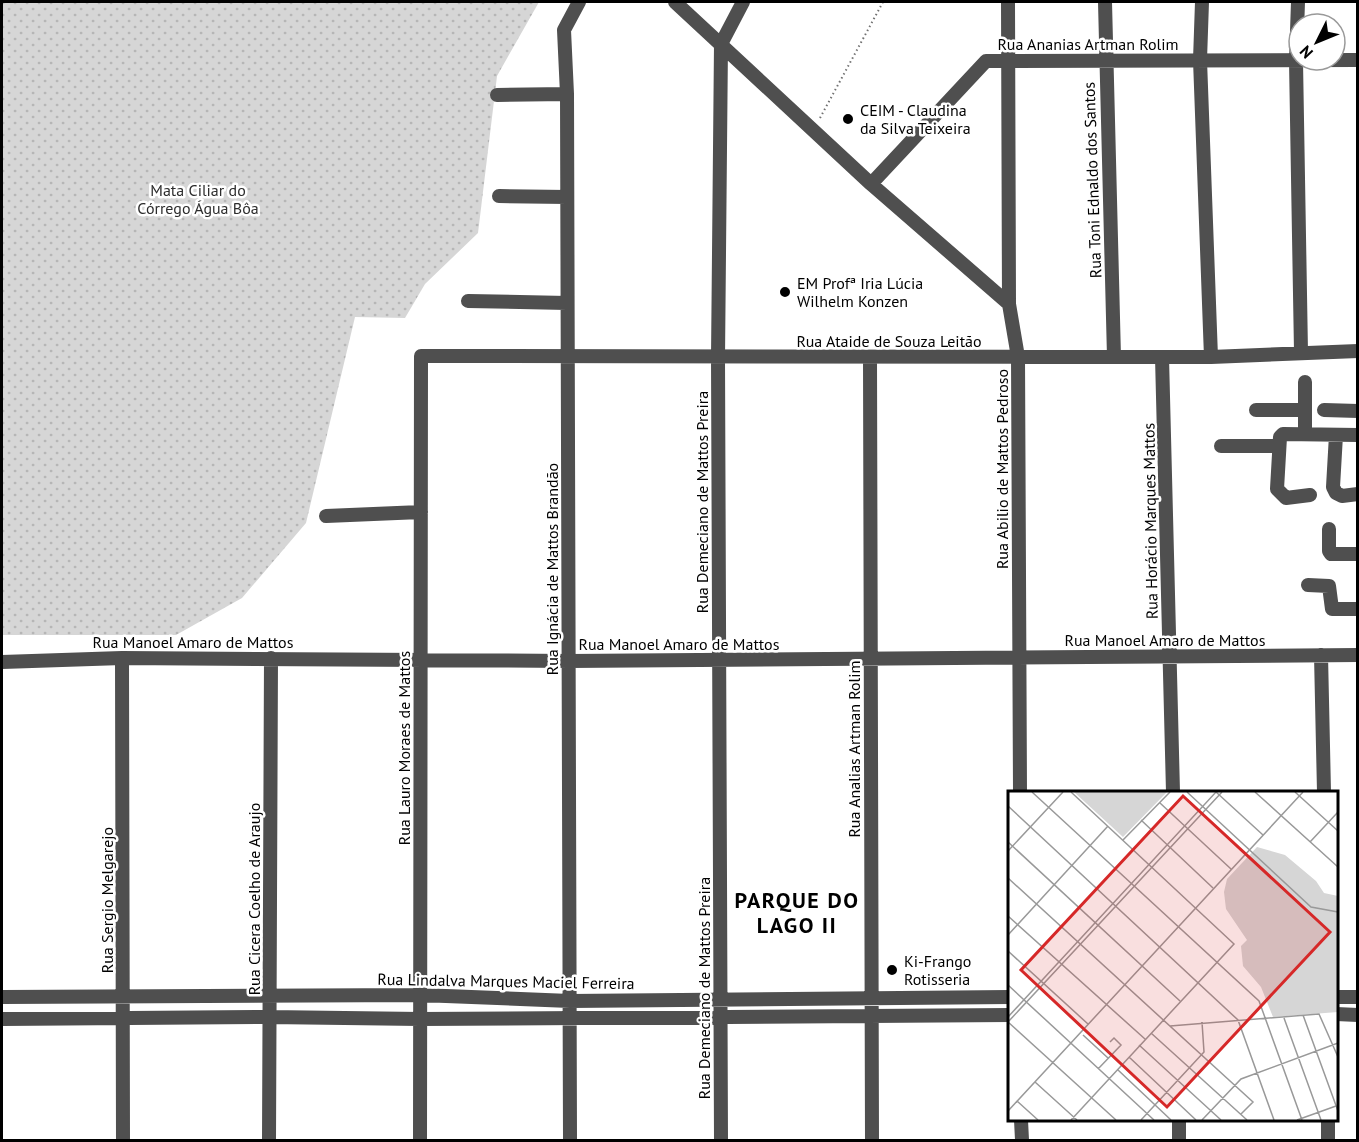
<svg xmlns="http://www.w3.org/2000/svg" width="1359" height="1142" font-family="'PT Sans',sans-serif">
	<style>
		.park { fill: url(#park-dots) }
		.lines { fill: none; stroke-linecap: round; stroke-linejoin: round }
		.path { stroke: #717171; stroke-width: 2; stroke-dasharray: 1.5 3; stroke-linecap: butt }
		.minor { stroke: #4f4f4f; stroke-width: 14 }
		.poi-dot { fill: #000; stroke: #fff; stroke-width: 2 }
		.labels { text-anchor: middle; dominant-baseline: central; stroke-width: 5; stroke-linejoin: round; paint-order: stroke }
		.street-label { font-size: 16px; fill: #000; stroke: #fff }
		.poi-label { font-size: 16px; fill: #000; stroke: #fff; text-anchor: start }
		.park-label { font-size: 16px; fill: #2d2d2d; stroke: #fff }
		.district-label { font-size: 22px; font-weight: bold; letter-spacing: 1.5px; fill: #000; stroke: #fff }
		.inset-road { fill: none; stroke: #999; stroke-width: 1.5 }
		.view { fill: #d62828; fill-opacity: 0.15; stroke: #d62828; stroke-width: 3 }
		.inset-edge { fill: none; stroke: #000; stroke-width: 3 }
	</style>
	<defs>
		<pattern id="park-dots" width="8" height="8" patternUnits="userSpaceOnUse" patternTransform="scale(1.5)"><rect width="8" height="8" fill="#d6d6d6"/><path d="M2 2h.1M6 6h.1" fill="none" stroke="#b6b6b6" stroke-width="1.8" stroke-linecap="round"/></pattern>
	</defs>
	<rect width="100%" height="100%" fill="#fff"/>
	<!-- park -->
	<path class="park" d="M2 2H539L497 76 478 233 425 284 405 318 355 317 306 523 242 598 176 635H2Z"/>
	<g class="lines">
		<!-- path -->
		<path class="path" d="M820 118 883 2"/>
		<!-- minor -->
		<path class="minor" d="M675 2 871 184 1009 304
			M1008 2 1009 304 1018 357 1020 792
			M1105 2 1114 357
			M1202 2 1200 60 1211 357
			M1298 2 1296 61 1301 352
			M497 95 567 94
			M871 184 986 61 1358 60
			M499 196 567 197
			M468 301 567 303
			M1162 357 1173 792
			M870 358 872 1140
			M1256 410H1305
			M1324 410 1358 411
			M1305 434V382
			M1336 435 1333 487 1336 493 1342 496 1358 494
			M1221 446H1279
			M1310 495 1286 498 1277 489 1280 437 1283 434 1358 435
			M326 516 421 512
			M1329 529V551L1331 554H1358
			M1308 585 1329 586 1332 609H1358
			M1321 655 1324 792
			M122 658 123 1140
			M2 662 122 658 569 661 1358 655
			M2 997 420 995 570 1001 1010 997
			M1336 997H1358
			M1336 1014 1358 1015
			M2 1019 269 1017 420 1019 1010 1015
			M1021 1120 1022 1140
			M1179 1120V1140
			M269 1140 271 658
			M420 1140 421 356 1211 357 1358 351
			M570 1140 567 94 564 30 579 2
			M721 1140 718 358 721 44 743 2
			M1328 1140V1120"/>
	</g>
	<!-- markers -->
	<g class="poi-dot">
		<circle cx="848" cy="119" r="6"/>
		<circle cx="785" cy="292" r="6"/>
		<circle cx="892" cy="970" r="6"/>
	</g>
	<g class="labels">
		<!-- street labels -->
		<g class="street-label">
			<text x="1088" y="44">Rua Ananias Artman Rolim</text>
			<text transform="translate(1092 180) rotate(-92)">Rua Toni Ednaldo dos Santos</text>
			<text x="889" y="341">Rua Ataide de Souza Leitão</text>
			<text transform="translate(1002 469) rotate(-90)">Rua Abilio de Mattos Pedroso</text>
			<text transform="translate(702 502) rotate(-90)">Rua Demeciano de Mattos Preira</text>
			<text transform="translate(1150 521) rotate(-91)">Rua Horácio Marques Mattos</text>
			<text transform="translate(552 569) rotate(-90)">Rua Ignácia de Mattos Brandão</text>
			<text x="1165" y="640">Rua Manoel Amaro de Mattos</text>
			<text x="193" y="642">Rua Manoel Amaro de Mattos</text>
			<text x="679" y="644">Rua Manoel Amaro de Mattos</text>
			<text transform="translate(404 748) rotate(-90)">Rua Lauro Moraes de Mattos</text>
			<text transform="translate(854 749) rotate(-90)">Rua Analias Artman Rolim</text>
			<text transform="translate(254 899) rotate(-90)">Rua Cicera Coelho de Araujo</text>
			<text transform="translate(107 900) rotate(-90)">Rua Sergio Melgarejo</text>
			<text transform="translate(506 981) rotate(1)">Rua Lindalva Marques Maciel Ferreira</text>
			<text transform="translate(704 988) rotate(-90)">Rua Demeciano de Mattos Preira</text>
		</g>
		<!-- poi labels -->
		<g class="poi-label">
			<text x="860" y="110">CEIM - Claudina<tspan x="860" dy="18">da Silva Teixeira</tspan></text>
			<text x="797" y="283">EM Profª Iria Lúcia<tspan x="797" dy="18">Wilhelm Konzen</tspan></text>
			<text x="904" y="961">Ki-Frango<tspan x="904" dy="18">Rotisseria</tspan></text>
		</g>
		<!-- park labels -->
		<g class="park-label">
			<text x="198" y="190">Mata Ciliar do<tspan x="198" dy="18">Córrego Água Bôa</tspan></text>
		</g>
		<!-- district labels -->
		<g class="district-label">
			<text x="797" y="900">PARQUE DO<tspan x="797" dy="25">LAGO II</tspan></text>
		</g>
	</g>
	<!-- overview -->
	<g transform="translate(1008 791)">
		<rect width="330" height="330" fill="#fff"/>
		<path d="M66 1H159L115 46ZM249 56 277 64 308 90 316 102 330 105V221L265 226 253 196 235 175 233 155 239 149 218 118 216 101 219 88Z" fill="#d6d6d6"/>
		<path class="inset-road" d="M24 1 251 210 294 329M63 1 226 153 63 329M179 1 303 116 330 121M247 1 330 76M287 1 330 40M152 12 223 78M0 15 230 229 266 329M133 29 205 97M115 49 162 1M0 51 172 210M302 51 330 21M0 60 55 1M0 87 245 311 233 323M0 125 137 248M0 144 100 35M0 160 80 233M0 194 146 329M295 224 330 320M0 226 208 1 255 44M276 227 313 329M162 235 311 223 330 266M143 242 239 329M75 244 100 267M131 254 213 329M121 266 188 329M90 278 113 254 106 247 102 251M110 279 163 329M27 291 69 329M9 310 30 329M0 320 295 1M108 329 0 231 214 1M133 329 196 261 194 231M194 329 233 288 330 252M289 329 328 315"/>
		<path class="view" d="M175 5 322 141 159 316 13 179Z"/>
		<rect width="330" height="330" class="inset-edge"/>
	</g>
	<!-- border -->
	<rect width="1359" height="1142" fill="none" stroke="#000000" stroke-width="6"/>
	<!-- north arrow -->
	<g transform="translate(1317 42) rotate(227)"><circle r="28" fill="#ffffff" stroke="#999999" stroke-width="1.5"/>
	<path d="M0-4.5L10 22L0 15L-10 22Z" fill="#000000"/>
	<text y="-9" font-size="16" font-weight="bold" text-anchor="middle" fill="#000000">N</text>
	</g>
</svg>
